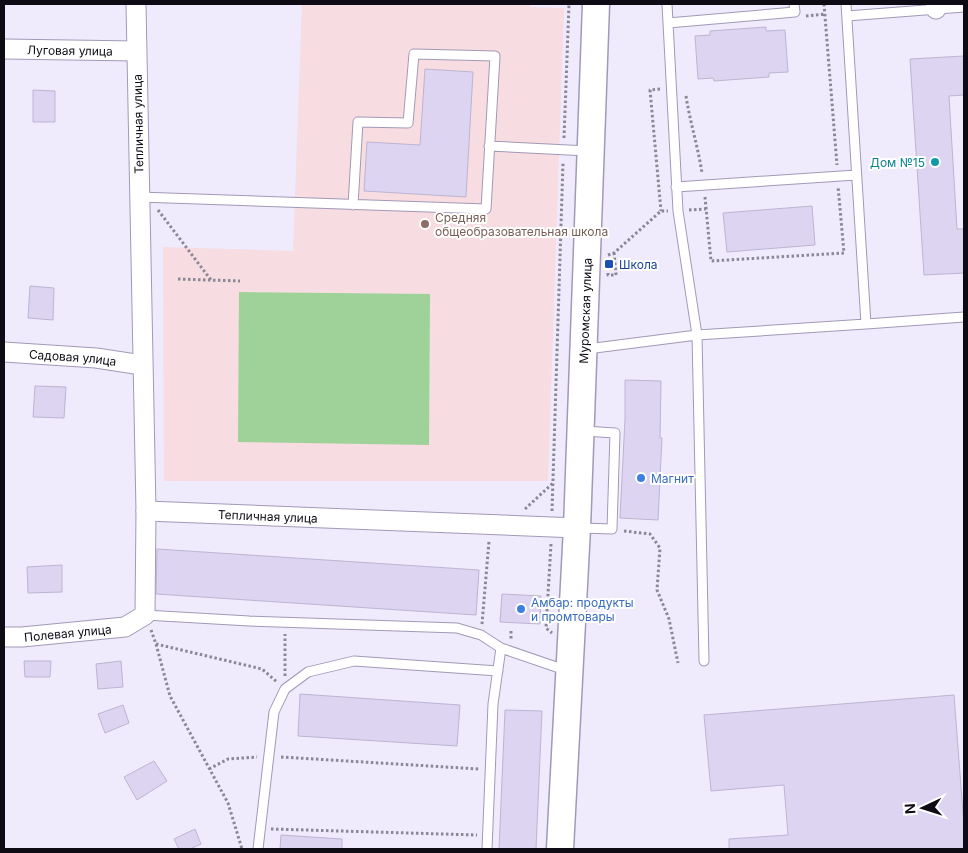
<svg xmlns="http://www.w3.org/2000/svg" width="968" height="853" font-family="Inter,sans-serif">
	<style>
		.education { fill: #f7dce1 }
		.green { fill: #9ed298 }
		.building { fill: #ddd4f2; stroke: #bdb4d1 }
		.lines { fill: none; stroke-linecap: round; stroke-linejoin: round }
		.lane-casing { stroke: #a299b6; stroke-width: 11 }
		.street-casing { stroke: #a299b6; stroke-width: 21 }
		.secondary-casing { stroke: #a299b6; stroke-width: 29 }
		.path { stroke: #8b8795; stroke-width: 3; stroke-dasharray: 2.5 2.5; stroke-linecap: butt }
		.lane { stroke: #fff; stroke-width: 9 }
		.street { stroke: #fff; stroke-width: 19 }
		.secondary { stroke: #fff; stroke-width: 26 }
		.culture-dot { fill: #0f9aa8; stroke: #fff; stroke-width: 2 }
		.education-dot { fill: #8d6e63; stroke: #fff; stroke-width: 2 }
		.transit-dot { fill: #1a4fb4; stroke: #fff; stroke-width: 2 }
		.shop-dot { fill: #3f7fe0; stroke: #fff; stroke-width: 2 }
		.labels { text-anchor: middle; dominant-baseline: central; stroke-width: 4; stroke-linejoin: round; paint-order: stroke }
		.street-label { font-size: 12px; fill: #0e0b14; stroke: #fff }
		.culture-label { font-size: 12px; fill: #0d838f; stroke: #fff; text-anchor: end }
		.education-label { font-size: 12px; fill: #785e54; stroke: #fff; text-anchor: start }
		.transit-label { font-size: 12px; fill: #164399; stroke: #fff; text-anchor: start }
		.shop-label { font-size: 12px; fill: #366cbe; stroke: #fff; text-anchor: start }
	</style>
	<rect width="100%" height="100%" fill="#f0eafd"/>
	<!-- education -->
	<path class="education" d="M302 4H530V7L564 8 548 481H164L163 247 293 251Z"/>
	<!-- green -->
	<path class="green" d="M239 292 430 294 429 445 238 442Z"/>
	<!-- building -->
	<path class="building" d="M766 27V31L785 30 788 72 769 73V77L714 81 713 78 698 79 695 36 710 35V31Z
		M964 56V95L949 96 957 229H964V273L924 275 910 59Z
		M425 69 473 72 466 197 364 191 367 142 420 145Z
		M33 90 55 91V122H33Z
		M812 206 815 245 727 252 723 213Z
		M30 286 54 288 53 320 28 318Z
		M625 380 661 381 660 438H662L658 520 620 518 625 419Z
		M35 386 66 387 64 418 33 417Z
		M157 549 479 570 476 615 156 594Z
		M62 565V592L28 593 27 567Z
		M502 594 541 596 540 624 500 622Z
		M24 661H51L50 677H25Z
		M121 661 123 687 98 689 96 664Z
		M300 694 460 705 457 746 298 736Z
		M954 695 964 826V849H729V839L788 835 784 785 711 791 704 715Z
		M123 705 129 723 105 733 98 714Z
		M505 710 542 711 536 849H499Z
		M154 761 167 781 137 800 124 777Z
		M195 829 201 844 190 849H179L174 839Z
		M281 835 342 839V849H280Z"/>
	<g class="lines">
		<defs>
			<path id="lane" d="M667 4 678 211 697 335 704 661
				M847 16 964 7
				M668 23 795 12 794 4
				M489 146 588 151
				M676 187 856 175
				M139 197C255 201 370 205 486 209L495 56 414 54 408 123 358 122 353 205
				M866 324 964 317
				M587 349 697 335 866 324 846 4
				M580 528 612 529 615 433 584 431
				M145 615 249 621 457 628 481 635 501 648 568 671
				M258 849 274 712 285 689 308 672 354 661 498 671
				M487 849 493 704 501 648"/>
			<g id="street">
				<path d="M936 4V9"/>
				<path id="s1" d="M4 49 136 51"/>
				<path id="s2" d="M4 352 96 358 142 365"/>
				<path id="s3" d="M146 511 577 528"/>
				<path id="s4" d="M4 637H22L125 627 145 615 146 511 136 4"/>
			</g>
			<g id="secondary">
				<path id="s5" d="M560 849 577 528 596 4"/>
			</g>
		</defs>
		<!-- lane casing -->
		<use href="#lane" class="lane-casing"/>
		<!-- street casing -->
		<use href="#street" class="street-casing"/>
		<!-- secondary casing -->
		<use href="#secondary" class="secondary-casing"/>
		<!-- path -->
		<path class="path" d="M824 4 837 165
			M806 16 825 14
			M660 89 650 90 661 211
			M686 96C690 122 698 147 702 173
			M564 138 569 4
			M705 197 711 261 844 253 838 186
			M158 210 211 280
			M689 210 706 209
			M608 255 614 253 661 211H668
			M608 273V275H616L614 253
			M178 279 240 281
			M525 509 553 483
			M552 511 563 162
			M624 531 650 534 660 548 657 590 669 619 678 663
			M551 544 546 628 552 633
			M482 624 489 541
			M151 630 156 644 170 696 228 803 242 849
			M511 631V641
			M156 644 262 669 277 682
			M285 676V634
			M281 757 479 769
			M209 769 228 759 257 757
			M271 829 477 835"/>
		<!-- lane -->
		<use href="#lane" class="lane"/>
		<!-- street -->
		<use href="#street" class="street"/>
		<!-- secondary -->
		<use href="#secondary" class="secondary"/>
	</g>
	<!-- markers -->
	<circle class="culture-dot" cx="935" cy="162" r="5"/>
	<circle class="education-dot" cx="425" cy="224" r="5"/>
	<rect class="transit-dot" x="604" y="259" width="10" height="10" rx="2.5"/>
	<g class="shop-dot">
		<circle cx="641" cy="478" r="5"/>
		<circle cx="521" cy="609" r="5"/>
	</g>
	<g class="labels">
		<!-- street labels -->
		<g class="street-label">
			<text stroke="none"><textPath href="#s1" startOffset="66">Луговая улица</textPath></text>
			<text transform="translate(138 124) rotate(-91)">Тепличная улица</text>
			<text stroke="none"><textPath href="#s5" startOffset="539">Муромская улица</textPath></text>
			<text stroke="none"><textPath href="#s2" startOffset="69">Садовая улица</textPath></text>
			<text stroke="none"><textPath href="#s3" startOffset="122">Тепличная улица</textPath></text>
			<text stroke="none"><textPath href="#s4" startOffset="64">Полевая улица</textPath></text>
		</g>
		<!-- culture labels -->
		<g class="culture-label">
			<text x="925" y="162">Дом №15</text>
		</g>
		<!-- education labels -->
		<g class="education-label">
			<text x="435" y="217">Средняя<tspan x="435" dy="14">общеобразовательная школа</tspan></text>
		</g>
		<!-- transit labels -->
		<g class="transit-label">
			<text x="619" y="264">Школа</text>
		</g>
		<!-- shop labels -->
		<g class="shop-label">
			<text x="651" y="478">Магнит</text>
			<text x="531" y="602">Амбар: продукты<tspan x="531" dy="14">и промтовары</tspan></text>
		</g>
	</g>
	<!-- border -->
	<rect width="968" height="853" fill="none" stroke="#0e0b14" stroke-width="10"/>
	<!-- north arrow -->
	<g transform="translate(923 808) rotate(266)" stroke="#ffffff" stroke-width="4" paint-order="stroke">
	<path d="M0-4L9 19L0 12L-9 19Z" fill="#0e0b14"/>
	<text y="-8" font-size="14" font-weight="bold" text-anchor="middle" fill="#0e0b14">N</text>
	</g>
</svg>
